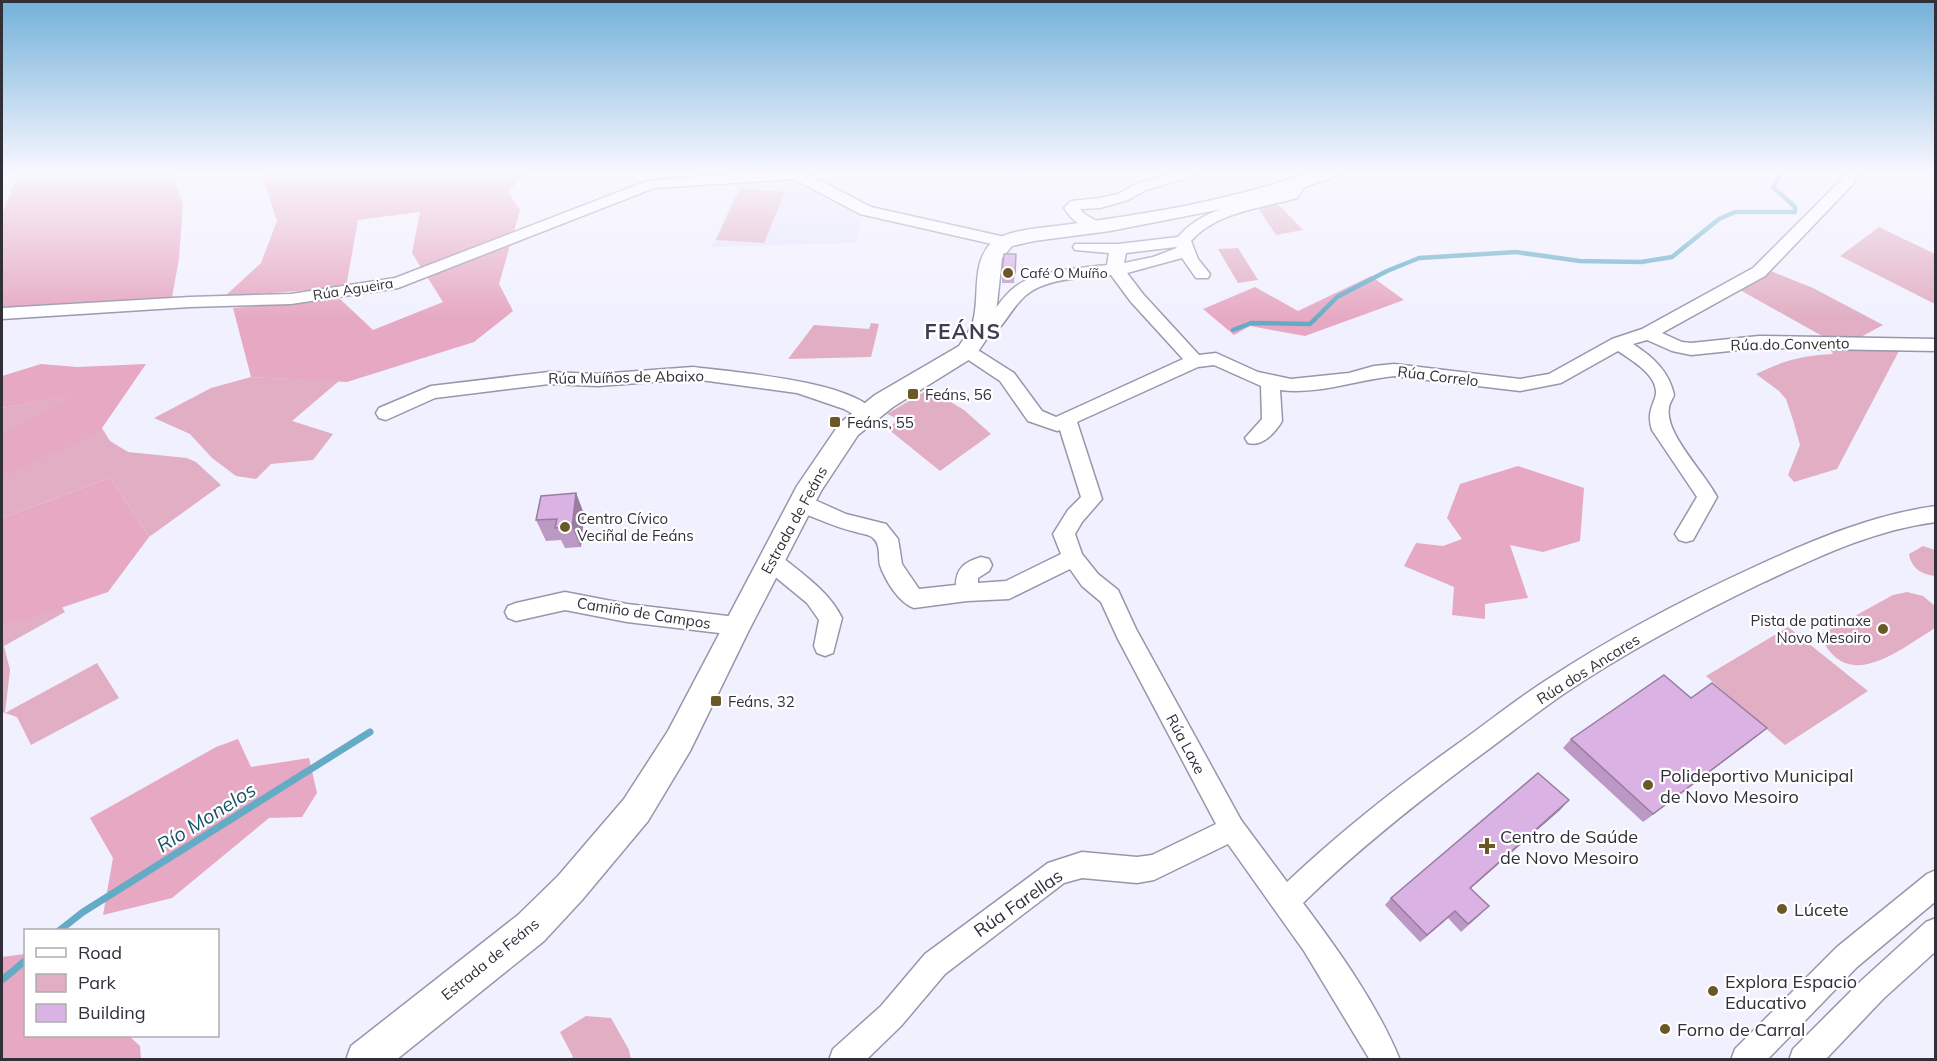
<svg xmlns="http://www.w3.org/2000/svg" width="1937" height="1061" font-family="Mulish,sans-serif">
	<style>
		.built { fill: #e5e4fc }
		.green { fill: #e1aec3 }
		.forest { fill: #e6a8c2 }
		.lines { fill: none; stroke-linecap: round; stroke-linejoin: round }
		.stream-far1 { stroke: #64acc6; stroke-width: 4.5 }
		.stream { stroke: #64acc6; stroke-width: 7 }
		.minor-casing { stroke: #9796ab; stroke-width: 3 }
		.tertiary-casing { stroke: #9796ab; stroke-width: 3 }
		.minor { fill: #fff; fill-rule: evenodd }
		.tertiary { fill: #fff; fill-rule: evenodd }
		.wall { fill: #bb99c4 }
		.shaded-wall { fill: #997da0 }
		.building { fill: #dab2e4; stroke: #997da0; stroke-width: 1.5 }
		.poi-dot { fill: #6b5827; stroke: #fff; stroke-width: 2 }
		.labels { text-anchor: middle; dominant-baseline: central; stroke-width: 4.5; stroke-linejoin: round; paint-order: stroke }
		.far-poi-label { font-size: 14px; fill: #313039; stroke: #fff; text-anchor: start }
		.far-street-label { font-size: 14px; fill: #313039; stroke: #fff }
		.street-label { font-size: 15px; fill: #313039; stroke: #fff }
		.poi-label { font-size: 15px; fill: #313039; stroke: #fff; text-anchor: start }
		.near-poi-label { font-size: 18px; fill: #313039; stroke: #fff; text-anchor: start }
		.near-street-label { font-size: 18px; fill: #313039; stroke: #fff }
		.near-water-label { font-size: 20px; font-style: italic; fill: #195467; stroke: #fff }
		.district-label { font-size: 21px; font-weight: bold; letter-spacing: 1.5px; fill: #3f3e50; stroke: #fff }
	</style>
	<rect width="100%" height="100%" fill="#f1f0fe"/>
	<!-- built -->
	<path class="built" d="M788 179 862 217 856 243 711 247 740 182Z"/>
	<!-- green -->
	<path class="green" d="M740 188 785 192 764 243 716 240Z
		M1277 203 1303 230 1276 235 1258 208Z
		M1879 227 1935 254V304L1840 256Z
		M1238 248 1258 280 1238 283 1218 249Z
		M1768 270 1813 288 1883 325 1859 338 1824 337 1740 290Z
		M871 323 879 324 871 357 788 359 814 325 869 329Z
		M1829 346 1900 349 1837 469 1794 482 1788 475 1800 445 1793 420 1786 399 1779 391 1756 374C1782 361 1804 355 1833 354Z
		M251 377 339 381 292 421 333 434 313 460 271 464 256 479 236 476 212 458 190 434 154 418 211 388Z
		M929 389 964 410 991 434 940 471 888 429 898 419 887 414Z
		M80 393 110 441 128 452 187 458 196 462 221 485 149 537 110 478 2 518V408Z
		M1923 546 1935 550V576C1922 575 1911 568 1909 554Z
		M1907 592 1923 596 1935 606V627L1932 630C1896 652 1846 694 1820 635L1893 595Z
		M62 607 65 612 4 646 10 670 5 713 97 663 119 698 31 745 17 717 2 712V625Z
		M1788 627 1868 691 1785 745 1706 676Z
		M586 1016 611 1018 629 1050 631 1059H571L573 1057 560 1032Z"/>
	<!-- forest -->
	<path class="forest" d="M19 172H172L183 204 179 259 172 297 2 307V214Z
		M264 172H529L508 191 520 210 499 284 513 311 474 342 347 382 251 377 233 308 340 299 373 330 443 302 412 253 420 212 358 220 346 287 224 297 261 263 277 221 262 176Z
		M1371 276 1404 300 1305 336 1250 326 1234 335 1203 309 1255 287 1298 311Z
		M41 364 77 367 146 364 100 431 2 477V435L77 394 2 408V376Z
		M1518 466 1584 488 1580 541 1543 552 1510 545 1528 598 1485 604V619L1452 615 1454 587 1404 566 1416 543 1443 546 1462 539 1447 518 1460 484Z
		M110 478 149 537 108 592 34 617 2 625V518Z
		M238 739 251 767 309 758 317 793 302 817 269 818 172 898 103 915 113 858 90 818 216 747Z
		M25 954 26 1036H129L140 1046 141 1059H2V957Z"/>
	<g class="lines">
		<!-- stream-far1 -->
		<path class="stream-far1" d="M1233 330 1251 323 1310 324 1337 297 1387 271 1419 258 1516 252 1580 261 1641 262 1672 257 1719 219 1735 212H1795V207L1773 187 1782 172"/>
		<!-- stream -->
		<path class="stream" d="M60 930 83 912 370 732
			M2 980 26 960"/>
		<defs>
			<path id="minor" d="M760 172H804L871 207 1005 237 1013 242 1005 247 860 214 794 179 654 188 398 288 291 304 190 307 2 319V308L190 297 291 294 395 278 647 181Z
				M1175 172H1199L1196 175 1146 190 1128 200 1100 208 1080 209C1086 218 1098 219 1104 227L1102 230C1086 234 1072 220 1064 208L1071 201 1100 198 1118 194 1136 184Z
				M1843 172H1857L1854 183 1765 276 1662 333 1682 342 1691 343 1759 336 1936 339V351L1759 348 1691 355 1672 351 1647 340 1633 344C1653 357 1669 371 1674 395 1673 399 1669 403 1669 408 1664 433 1705 473 1717 497L1693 540 1686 542 1679 540 1675 534 1697 497 1652 430C1648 417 1650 411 1655 398 1662 377 1631 360 1618 351L1561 383 1520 391 1394 376C1356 380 1318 395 1280 390L1282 421C1275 433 1262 447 1248 443L1245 438 1262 419 1261 386 1214 365 1198 367 1077 422 1102 499 1082 522 1075 534 1082 554 1098 574 1118 590 1136 629 1241 820 1287 882C1340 832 1397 787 1456 745 1486 724 1514 701 1545 681 1610 638 1680 601 1752 568 1811 541 1870 515 1936 506V522C1874 530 1820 556 1764 582 1695 615 1626 652 1562 695 1532 716 1503 739 1474 760 1414 805 1356 851 1303 903 1339 951 1377 1004 1400 1060H1370L1304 951 1228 844 1154 880 1137 883 1082 878 1064 883 945 974 901 1026 866 1060H829L833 1049 881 1006 925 954 1048 863 1082 852 1137 857 1152 855 1216 824 1118 639 1101 602 1082 586 1070 569 1009 599 967 601 914 608C899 603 885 580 880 565 878 557 881 544 873 538 869 534 861 534 856 532 834 527 815 517 794 510L791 505 794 500 801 497 817 501 846 514 886 524 898 539 902 564 919 589 956 585C956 568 965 562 981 557L989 559 992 565 989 571 978 578V583L1006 581 1061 554 1053 534 1068 510 1081 497 1060 430 1057 431 1028 421 1000 381 961 355 958 351 961 347H973L1014 373 1042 411 1056 417 1183 359 1131 302 1111 275C1085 278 1046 277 1025 296 1015 305 1009 316 1001 326H978L975 322 978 318 990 316C998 306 1004 295 1015 287 1036 270 1081 268 1107 265L1109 253 1075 250 1073 247 1075 244H1118L1178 237C1204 206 1249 202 1286 192L1293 182 1298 180 1306 185 1297 198C1262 208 1216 212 1191 241L1198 259 1210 274 1208 278H1196L1182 258 1127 273 1143 294 1199 355 1216 353 1258 372 1291 379 1349 373 1374 366 1394 364 1520 379 1549 374 1612 339 1642 329 1753 268 1842 179ZM1176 247 1177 248 1153 257 1124 263 1126 253Z
				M693 367C731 372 856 381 876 414L873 419 866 421 844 409 797 393 693 379 598 386 549 384 435 398 386 420 379 418 376 413 379 408 431 386 549 372 598 374Z
				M770 552 778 554C801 573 828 590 842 618L833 653 825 656 817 653 814 646 819 620 807 603 762 566 759 560 762 554Z
				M565 592 627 604 736 617 744 619 747 626 744 633 736 635 627 622 565 610 516 621 508 618 505 612 508 606 516 603Z
				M1936 870V901L1857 967 1767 1060H1731L1735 1049 1837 947 1927 874Z
				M1936 918V951L1883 999 1825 1060H1789L1793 1049 1863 979 1926 922Z"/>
			<path id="tertiary" d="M1311 172H1339L1336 176 1268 200 1110 231 1034 241 1012 246 1002 258 995 322 990 334 975 356 893 407 858 435 821 491 749 630 690 751 648 821 582 900 544 941 396 1060H346L351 1046 518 915 558 876 624 799 668 731 797 486 840 423 875 395 959 346C964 338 970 331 973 322 980 296 971 264 991 243 1002 231 1039 228 1056 226 1142 215 1230 201 1311 172Z"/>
		</defs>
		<!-- minor casing -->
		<use href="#minor" class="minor-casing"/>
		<!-- tertiary casing -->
		<use href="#tertiary" class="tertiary-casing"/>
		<!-- minor -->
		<use href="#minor" class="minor"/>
		<!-- tertiary -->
		<use href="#tertiary" class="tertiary"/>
	</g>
	<!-- wall -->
	<path class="wall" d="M1016 254 1014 283H1002V272Z
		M576 493 584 514 581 547 565 548 561 540 546 541 536 520Z
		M1691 698 1767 728 1756 737 1643 822 1563 748 1571 739Z
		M1561 809 1471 888 1481 914 1461 932 1448 918 1420 942 1385 905 1391 898Z"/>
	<!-- shaded-wall -->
	<path class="shaded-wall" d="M576 493 584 514 581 547 572 527Z
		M1767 728 1756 737 1643 822 1653 814Z
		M1569 800 1561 809 1462 896 1470 888Z
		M1455 911 1448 918 1420 942 1427 935Z"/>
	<!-- building -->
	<path class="building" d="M1004 254H1016L1015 273 1002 272Z
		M576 493 572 527 555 528 557 519 536 520 541 496Z
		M1664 675 1691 698 1712 683 1767 728 1653 814 1571 739Z
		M1538 773 1569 800 1470 888 1489 906 1468 924 1455 911 1427 935 1391 898Z"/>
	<!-- sky -->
	<linearGradient id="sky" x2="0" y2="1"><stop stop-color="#73b1da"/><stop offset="0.54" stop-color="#f9f8ff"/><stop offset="1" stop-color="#f9f8ff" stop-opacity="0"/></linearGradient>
	<rect width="1937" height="320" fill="url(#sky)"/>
	<!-- markers -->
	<g class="poi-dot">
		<circle cx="1008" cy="273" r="6"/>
		<rect x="907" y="388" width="12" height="12" rx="3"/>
		<rect x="829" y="416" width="12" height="12" rx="3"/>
		<circle cx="565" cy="527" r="6"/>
		<circle cx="1883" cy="629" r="6"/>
		<rect x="710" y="695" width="12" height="12" rx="3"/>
		<circle cx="1648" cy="785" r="6"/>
		<path d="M1484 837h6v6h6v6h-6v6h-6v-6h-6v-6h6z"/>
		<circle cx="1782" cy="909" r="6"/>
		<circle cx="1713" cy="991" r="6"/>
		<circle cx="1665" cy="1029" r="6"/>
	</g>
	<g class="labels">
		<!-- far-poi labels -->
		<g class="far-poi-label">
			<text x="1020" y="273">Café O Muíño</text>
		</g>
		<!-- far-street labels -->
		<g class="far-street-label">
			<text transform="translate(353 289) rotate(-9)">Rúa Agueira</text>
		</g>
		<!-- street labels -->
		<g class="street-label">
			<text transform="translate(1790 344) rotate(-1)">Rúa do Convento</text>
			<text transform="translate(1438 376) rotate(7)">Rúa Correlo</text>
			<text transform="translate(626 377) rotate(-1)">Rúa Muíños de Abaixo</text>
			<text transform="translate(794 520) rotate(-61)">Estrada de Feáns</text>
			<text transform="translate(644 613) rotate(9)">Camiño de Campos</text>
			<text transform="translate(1588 669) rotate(-32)">Rúa dos Ancares</text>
			<text transform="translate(1186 744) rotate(62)">Rúa Laxe</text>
			<text transform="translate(490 959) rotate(-39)">Estrada de Feáns</text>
		</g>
		<!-- poi labels -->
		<g class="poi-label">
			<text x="925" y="394">Feáns, 56</text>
			<text x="847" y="422">Feáns, 55</text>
			<text x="577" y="518">Centro Cívico<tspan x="577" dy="17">Veciñal de Feáns</tspan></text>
			<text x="1871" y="620" text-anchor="end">Pista de patinaxe<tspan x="1871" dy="17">Novo Mesoiro</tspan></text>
			<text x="728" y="701">Feáns, 32</text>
		</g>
		<!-- near-poi labels -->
		<g class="near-poi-label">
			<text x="1660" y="775">Polideportivo Municipal<tspan x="1660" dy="21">de Novo Mesoiro</tspan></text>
			<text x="1500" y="836">Centro de Saúde<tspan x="1500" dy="21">de Novo Mesoiro</tspan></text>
			<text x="1794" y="909">Lúcete</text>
			<text x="1725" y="981">Explora Espacio<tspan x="1725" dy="21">Educativo</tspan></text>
			<text x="1677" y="1029">Forno de Carral</text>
		</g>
		<!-- near-street labels -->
		<g class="near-street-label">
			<text transform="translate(1018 903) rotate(-35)">Rúa Farellas</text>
		</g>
		<!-- near-water labels -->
		<g class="near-water-label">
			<text transform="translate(206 817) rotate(-32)">Río Monelos</text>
		</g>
		<!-- district labels -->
		<g class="district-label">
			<text x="963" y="331">FEÁNS</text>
		</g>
	</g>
	<!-- border -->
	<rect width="1937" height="1061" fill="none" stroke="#313039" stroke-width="6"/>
	<!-- legend -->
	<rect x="24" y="929" width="195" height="108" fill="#ffffff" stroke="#adacb0" stroke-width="1.5"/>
	<rect x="36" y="948" width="30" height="9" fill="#ffffff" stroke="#adacb0" stroke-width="1.5"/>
	<text x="78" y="959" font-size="18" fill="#313039">Road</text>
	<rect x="36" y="974" width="30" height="18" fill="#e1aec3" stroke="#adacb0" stroke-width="1.5"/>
	<text x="78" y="989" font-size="18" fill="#313039">Park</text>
	<rect x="36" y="1004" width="30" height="18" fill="#dab2e4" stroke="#adacb0" stroke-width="1.5"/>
	<text x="78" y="1019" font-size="18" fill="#313039">Building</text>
</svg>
